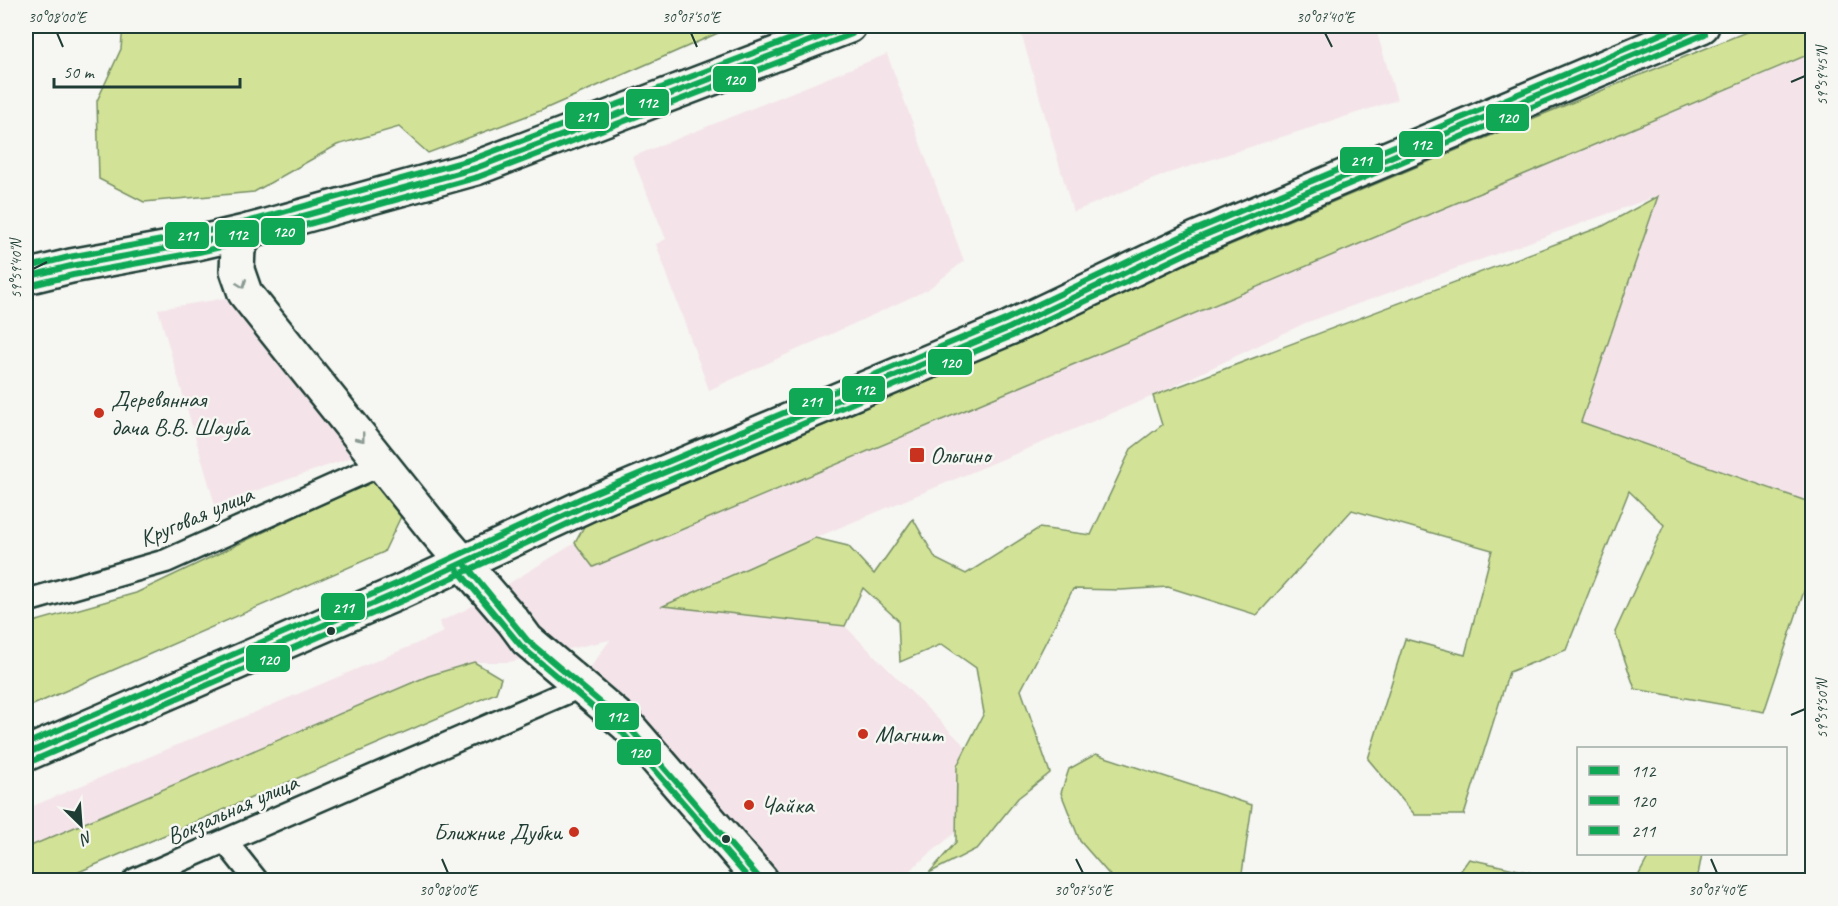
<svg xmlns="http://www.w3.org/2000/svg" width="1838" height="906" font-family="Caveat,sans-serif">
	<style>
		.built { fill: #f4e4e9 }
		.green { fill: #d2e397; stroke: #789066; stroke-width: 1.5 }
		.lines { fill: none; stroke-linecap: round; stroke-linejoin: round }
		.minor-casing { stroke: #1f3d34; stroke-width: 27 }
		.secondary-casing { stroke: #1f3d34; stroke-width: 38 }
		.primary-casing { stroke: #1f3d34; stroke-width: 38 }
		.minor { stroke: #f6f6f2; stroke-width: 22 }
		.secondary { stroke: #f6f6f2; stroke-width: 33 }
		.primary { stroke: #f6f6f2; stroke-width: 33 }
		.bus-1-casing { stroke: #f6f6f2; stroke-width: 10 }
		.bus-2-casing { stroke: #f6f6f2; stroke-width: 10 }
		.bus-3-casing { stroke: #f6f6f2; stroke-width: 10 }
		.bus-1 { stroke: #10a855; stroke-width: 6 }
		.bus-2 { stroke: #10a855; stroke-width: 6 }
		.bus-3 { stroke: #10a855; stroke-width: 6 }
		.oneway { stroke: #8a9a93 }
		.ticks { fill: none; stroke: #1f3d34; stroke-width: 2 }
		.poi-dot { fill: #c8321e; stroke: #f6f6f2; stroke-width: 2 }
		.bus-dot { fill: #1f3d34; stroke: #f6f6f2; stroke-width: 2 }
		.labels { text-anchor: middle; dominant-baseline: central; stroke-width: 5; stroke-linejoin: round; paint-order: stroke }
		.poi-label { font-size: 24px; fill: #1f3d34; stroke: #f6f6f2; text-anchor: start }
		.street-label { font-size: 24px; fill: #1f3d34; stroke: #f6f6f2 }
		.line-badge { stroke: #f6f6f2; stroke-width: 2 }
		.badge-label { font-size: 16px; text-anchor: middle; font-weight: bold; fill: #fff }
		.neatline { fill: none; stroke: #1f3d34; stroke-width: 2 }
		.ticks-label { font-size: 15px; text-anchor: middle; fill: #1f3d34 }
	</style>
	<rect width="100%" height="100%" fill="#f6f6f2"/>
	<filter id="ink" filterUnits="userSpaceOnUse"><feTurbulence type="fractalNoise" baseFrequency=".0167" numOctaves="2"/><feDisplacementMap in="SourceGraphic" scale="12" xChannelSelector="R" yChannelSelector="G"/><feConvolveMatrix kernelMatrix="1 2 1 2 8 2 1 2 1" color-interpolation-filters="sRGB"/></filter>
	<g filter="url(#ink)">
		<!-- built -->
		<path class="built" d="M1019 26H1375L1397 100 1166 174 1073 212Z
			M1812 53V503L1581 422 1657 196 1305 323 1153 396 815 538 664 605 845 626 1008 789 898 880H771L588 671 610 640 509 662H474L428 676 26 848V809L444 632 439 622 467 609 575 543 593 567Z
			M887 54 964 261 927 290 709 390 656 244 666 239 632 157Z
			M227 298 358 455 215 505 158 309Z"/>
		<!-- green -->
		<path class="green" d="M123 26H734L540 111 428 153 399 127 337 145 254 192 144 202 99 179 97 101 121 49Z
			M1761 26H1812V53L593 567 575 543 586 523 920 375 1502 131Z
			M1658 196 1581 422 1812 503V567L1764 712 1635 689 1615 632 1664 525 1629 491 1566 650 1509 672 1464 815H1415L1368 759 1405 639 1465 655 1492 550 1352 510 1257 615 1168 587 1121 590 1073 589 1021 690 1050 773 1018 798 978 848 929 873 956 842 957 766 984 713 976 668 942 644 900 662 898 620 863 588 845 626 663 606 815 538 848 546 874 574 913 519 936 559 966 574 1039 528 1091 535 1131 449 1162 425 1153 396 1603 226Z
			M373 480 405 508 384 552 26 708V624L136 593Z
			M474 662 501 678 496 693 60 880H26V848L428 676Z
			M1096 754 1252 805 1241 880H1114L1080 841 1061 793 1069 769Z
			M1650 854H1702L1697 880H1636Z
			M1469 859 1564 880H1454Z"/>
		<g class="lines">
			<defs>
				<path id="minor" d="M26 601 166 561 382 464
					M225 841 256 880
					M135 880 581 686"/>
				<path id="secondary" d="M249 231 238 248 237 270 245 293 433 528 513 621 527 640 627 725 761 880"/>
				<path id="primary" d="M26 277 71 266 197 243 249 231 476 168 849 26
					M26 754 400 592 587 505 1009 328 1198 238 1702 26"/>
			</defs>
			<!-- minor casing -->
			<use href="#minor" class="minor-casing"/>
			<!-- secondary casing -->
			<use href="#secondary" class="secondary-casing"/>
			<!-- primary casing -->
			<use href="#primary" class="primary-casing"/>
			<!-- minor -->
			<use href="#minor" class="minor"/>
			<!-- secondary -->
			<use href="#secondary" class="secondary"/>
			<!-- primary -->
			<use href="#primary" class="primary"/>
			<defs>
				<path id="bus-1" d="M26 277 71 266 197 243 249 231 476 168 849 26
					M464 563 527 640 627 725 761 880
					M26 754 400 592 587 505 1009 328 1198 238 1702 26"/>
				<path id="bus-2" d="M28 286 73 275 199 252 251 240 478 177 852 34
					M457 569 521 646 621 731 750 880
					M30 762 404 600 591 513 1012 336 1202 246 1705 34"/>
				<path id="bus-3" d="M26 268 69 257 195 234 247 222 473 159 825 26
					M26 744 396 584 584 497 1005 320 1195 230 1680 26"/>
			</defs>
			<!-- bus-1 casing -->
			<use href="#bus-1" class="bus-1-casing"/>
			<!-- bus-2 casing -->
			<use href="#bus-2" class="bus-2-casing"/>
			<!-- bus-3 casing -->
			<use href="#bus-3" class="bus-3-casing"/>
			<!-- bus-1 -->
			<use href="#bus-1" class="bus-1"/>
			<!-- bus-2 -->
			<use href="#bus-2" class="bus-2"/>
			<!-- bus-3 -->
			<use href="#bus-3" class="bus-3"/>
		</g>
		<!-- one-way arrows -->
		<defs><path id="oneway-chevron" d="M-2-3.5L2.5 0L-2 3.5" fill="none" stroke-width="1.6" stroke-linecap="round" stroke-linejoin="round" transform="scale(1.5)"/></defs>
		<g class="oneway">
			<use href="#oneway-chevron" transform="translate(242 284) rotate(69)"/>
			<use href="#oneway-chevron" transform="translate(361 438) rotate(51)"/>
		</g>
	</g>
	<!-- ticks -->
	<path class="ticks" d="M57 33 63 47M691 33 697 47M1325 33 1332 47M1791 82 1805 76M33 269 47 262M1791 715 1805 709M442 859 448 873M1076 859 1083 873M1711 859 1717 873"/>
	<!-- markers -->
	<g class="poi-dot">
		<circle cx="99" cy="413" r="6"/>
		<rect x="909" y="447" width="16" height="16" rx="3"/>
		<circle cx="863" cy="734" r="6"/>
		<circle cx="749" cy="805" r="6"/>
		<circle cx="574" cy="832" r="6"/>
	</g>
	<g class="bus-dot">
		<circle cx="331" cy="631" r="5"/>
		<circle cx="726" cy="839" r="5"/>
	</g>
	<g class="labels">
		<!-- poi labels -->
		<g class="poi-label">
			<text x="111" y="399">Деревянная<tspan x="111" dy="28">дача В.В. Шауба</tspan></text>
			<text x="930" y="455">Ольгино</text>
			<text x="875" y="734">Магнит</text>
			<text x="761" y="805">Чайка</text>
			<text x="562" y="832" text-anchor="end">Ближние Дубки</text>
		</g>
		<!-- street labels -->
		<g class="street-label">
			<text transform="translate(196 516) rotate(-23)">Круговая улица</text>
			<text transform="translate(232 809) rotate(-24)">Вокзальная улица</text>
		</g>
	</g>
	<g class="line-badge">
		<rect x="712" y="65" width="45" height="28" rx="6" fill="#10a855"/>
		<rect x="625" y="88" width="45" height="29" rx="6" fill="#10a855"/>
		<rect x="564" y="101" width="46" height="29" rx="6" fill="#10a855"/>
		<rect x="1485" y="103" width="45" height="29" rx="6" fill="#10a855"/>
		<rect x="1398" y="130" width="46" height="28" rx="6" fill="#10a855"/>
		<rect x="1339" y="146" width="45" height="28" rx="6" fill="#10a855"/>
		<rect x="260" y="217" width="46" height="29" rx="6" fill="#10a855"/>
		<rect x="214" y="219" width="46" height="29" rx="6" fill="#10a855"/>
		<rect x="164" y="221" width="46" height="29" rx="6" fill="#10a855"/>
		<rect x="927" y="348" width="46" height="28" rx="6" fill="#10a855"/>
		<rect x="841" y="375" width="45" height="28" rx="6" fill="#10a855"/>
		<rect x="788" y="387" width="46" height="29" rx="6" fill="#10a855"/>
		<rect x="320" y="592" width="46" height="29" rx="6" fill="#10a855"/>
		<rect x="245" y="644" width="46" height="29" rx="6" fill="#10a855"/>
		<rect x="594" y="702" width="46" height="29" rx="6" fill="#10a855"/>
		<rect x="616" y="738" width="46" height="28" rx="6" fill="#10a855"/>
	</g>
	<g class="badge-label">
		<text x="734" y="85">120</text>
		<text x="647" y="108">112</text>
		<text x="587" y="122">211</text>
		<text x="1507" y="123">120</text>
		<text x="1421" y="150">112</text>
		<text x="1361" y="166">211</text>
		<text x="283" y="237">120</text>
		<text x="237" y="240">112</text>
		<text x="187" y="241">211</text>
		<text x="950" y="368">120</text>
		<text x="864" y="395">112</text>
		<text x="811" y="407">211</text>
		<text x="343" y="613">211</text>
		<text x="268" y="665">120</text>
		<text x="617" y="722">112</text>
		<text x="639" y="758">120</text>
	</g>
	<!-- margin -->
	<rect width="1838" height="906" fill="none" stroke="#f6f6f2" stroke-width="66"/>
	<!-- legend -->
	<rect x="1577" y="747" width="210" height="108" fill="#f6f6f2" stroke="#a0aca6" stroke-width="1.5"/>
	<rect x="1589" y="766" width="30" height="9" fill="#10a855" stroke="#a0aca6" stroke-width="1.5"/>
	<text x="1631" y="777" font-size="18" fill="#1f3d34">112</text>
	<rect x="1589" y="796" width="30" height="9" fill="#10a855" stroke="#a0aca6" stroke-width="1.5"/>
	<text x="1631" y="807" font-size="18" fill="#1f3d34">120</text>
	<rect x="1589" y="826" width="30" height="9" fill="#10a855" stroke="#a0aca6" stroke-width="1.5"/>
	<text x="1631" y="837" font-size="18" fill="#1f3d34">211</text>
	<!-- north arrow -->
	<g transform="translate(81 825) rotate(155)" stroke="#f6f6f2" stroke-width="4.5" paint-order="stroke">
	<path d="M0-4.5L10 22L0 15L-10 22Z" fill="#1f3d34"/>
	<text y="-9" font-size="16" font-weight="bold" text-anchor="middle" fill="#1f3d34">N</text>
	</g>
	<!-- scale -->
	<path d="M54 78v9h186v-9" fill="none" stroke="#1f3d34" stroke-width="3"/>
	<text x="63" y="78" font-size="18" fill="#1f3d34" stroke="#f6f6f2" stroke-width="4.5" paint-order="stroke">50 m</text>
	<rect x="33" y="33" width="1772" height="840" class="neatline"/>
	<g class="ticks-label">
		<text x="57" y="22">30°08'00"E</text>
		<text x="691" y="22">30°07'50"E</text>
		<text x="1325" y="22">30°07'40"E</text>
		<text transform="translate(1822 76) rotate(-90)" y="5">59°59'45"N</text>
		<text transform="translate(16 269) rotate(-90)" y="5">59°59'40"N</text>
		<text transform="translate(1822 709) rotate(-90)" y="5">59°59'50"N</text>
		<text x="448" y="895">30°08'00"E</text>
		<text x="1083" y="895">30°07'50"E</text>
		<text x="1717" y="895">30°07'40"E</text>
	</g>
</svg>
